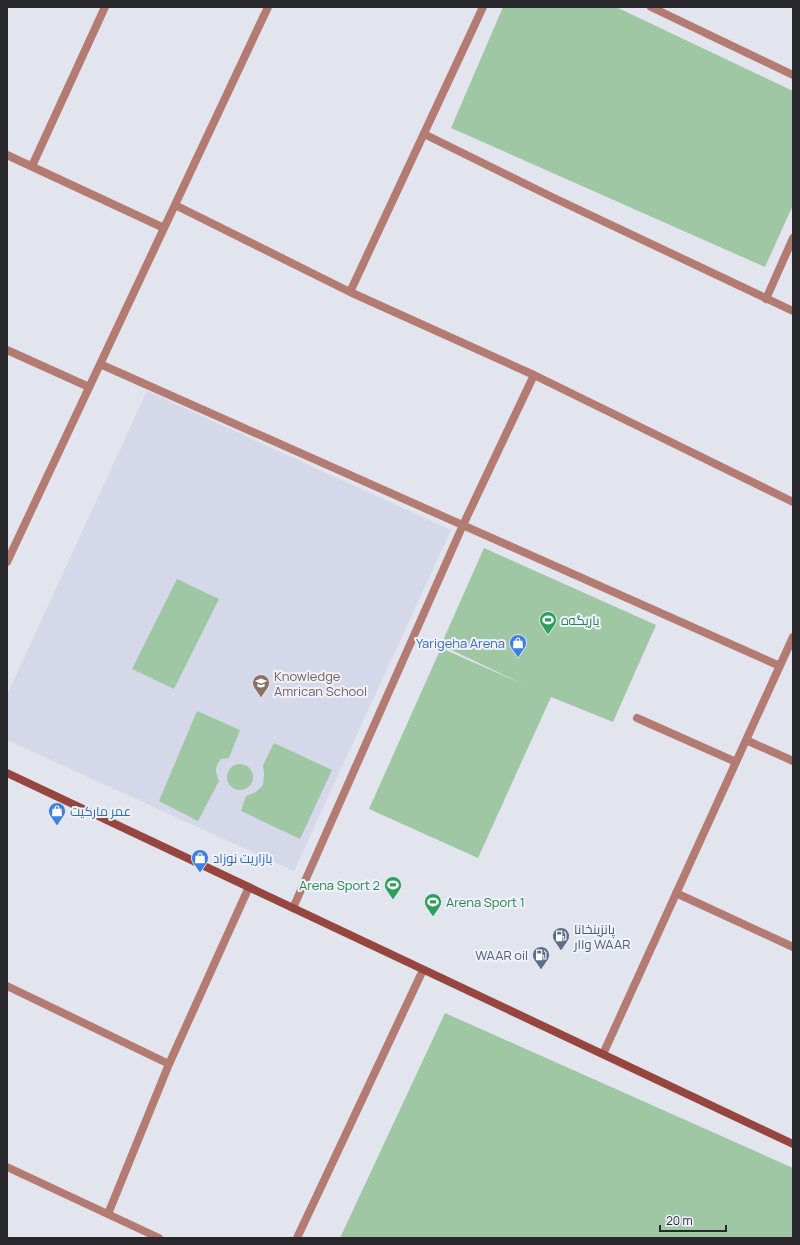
<svg xmlns="http://www.w3.org/2000/svg" width="800" height="1245" font-family="Manrope,Cairo,sans-serif">
	<style>
		.built { fill: #d5d8e9 }
		.green { fill: #a0c7a4 }
		.lines { fill: none; stroke-linecap: round; stroke-linejoin: round }
		.lane { stroke: #b47b73; stroke-width: 8 }
		.street { stroke: #b47b73; stroke-width: 8 }
		.secondary { stroke: #96463e; stroke-width: 8 }
		.labels { text-anchor: middle; dominant-baseline: central; stroke-width: 4; stroke-linejoin: round; paint-order: stroke }
		.leisure-label { font-size: 13px; fill: #27864d; stroke: #eff1fb; text-anchor: start }
		.shop-label { font-size: 13px; fill: #366cbe; stroke: #eff1fb; text-anchor: start }
		.education-label { font-size: 13px; fill: #785e54; stroke: #eff1fb; text-anchor: start }
		.service-label { font-size: 13px; fill: #4e5e75; stroke: #eff1fb; text-anchor: start }
	</style>
	<rect width="100%" height="100%" fill="#e2e4ee"/>
	<!-- built -->
	<path class="built" d="M147 391 451 530 294 871 7 740V695Z"/>
	<!-- green -->
	<path class="green" d="M503 7H616L793 91V205L765 267 451 128Z
		M484 548 656 625 613 722 551 697 478 858 369 809 441 648 527 686 441 645Z
		M177 579 219 599 174 689 132 669Z
		M197 711 240 730 229 758 221 759C214 768 215 770 219 781L198 821 159 801Z
		M274 743 332 770 300 839 241 811 246 796 256 792 263 785 264 774 263 765Z
		M227 777a13 13 0 1 1 26 0a13 13 0 1 1-26 0Z
		M445 1013 793 1168V1238H340Z"/>
	<g class="lines">
		<!-- lane -->
		<path class="lane" d="M637 718 736 762"/>
		<!-- street -->
		<path class="street" d="M651 7 793 75
			M424 134 554 198 793 311
			M7 155 164 228
			M32 166 105 7
			M175 205 350 292 534 375 793 502
			M350 292 483 7
			M766 299 793 238
			M7 350 89 387
			M100 364 780 666
			M7 562 268 7
			M746 740 793 761
			M676 893 793 947
			M293 908 463 525 534 375
			M7 986 169 1064
			M603 1054 793 637
			M7 1167 159 1238
			M108 1214 169 1064 249 887
			M297 1238 423 970"/>
		<!-- secondary -->
		<path class="secondary" d="M7 773 793 1144"/>
	</g>
	<!-- icons -->
	<defs>
		<symbol id="stadium-pin" viewBox="-11 -11 22 30"><path d="M0 17L-7.5 6A9.5 9.5 0 1 1 7.5 6Z" fill="#2e9e5b" stroke="#eff1fb"/><path d="M0-5a6.5 5 0 1 0 0 10a6.5 5 0 1 0 0-10ZM-3.5-1.8h7v3.6h-7Z" fill="#fff"/></symbol>
		<symbol id="shop-pin" viewBox="-11 -11 22 30"><path d="M0 17L-7.5 6A9.5 9.5 0 1 1 7.5 6Z" fill="#3f7fe0" stroke="#eff1fb"/><path d="M-5-2.5h2.3a2.7 3.5 0 0 1 5.4 0H5L5.5 6h-11ZM-1.5-2.5h3a1.5 2.3 0 0 0-3 0Z" fill="#fff"/></symbol>
		<symbol id="school-pin" viewBox="-11 -11 22 30"><path d="M0 17L-7.5 6A9.5 9.5 0 1 1 7.5 6Z" fill="#8d6e63" stroke="#eff1fb"/><path d="M0-5L7-2L0 1L-7-2ZM-4 1L0 2.5L4 1V4Q0 6-4 4Z" fill="#fff"/></symbol>
		<symbol id="fuel-pin" viewBox="-11 -11 22 30"><path d="M0 17L-7.5 6A9.5 9.5 0 1 1 7.5 6Z" fill="#5c6f8a" stroke="#eff1fb"/><path d="M-5.5-6h7V0h2V4h1.3V-2.5L3-4.5l.8-.8L6-3V5H2.5V1h-1V6h-7ZM-4.2-4.7v3.2H.2V-4.7Z" fill="#fff"/></symbol>
	</defs>
	<g fill-rule="evenodd">
		<use href="#stadium-pin" x="538" y="610" width="20" height="27"/>
		<use href="#shop-pin" x="508" y="633" width="20" height="27"/>
		<use href="#school-pin" x="251" y="673" width="20" height="27"/>
		<use href="#shop-pin" x="47" y="801" width="20" height="27"/>
		<use href="#shop-pin" x="190" y="848" width="20" height="27"/>
		<use href="#stadium-pin" x="383" y="875" width="20" height="27"/>
		<use href="#stadium-pin" x="423" y="892" width="20" height="27"/>
		<use href="#fuel-pin" x="551" y="926" width="20" height="27"/>
		<use href="#fuel-pin" x="531" y="945" width="20" height="27"/>
	</g>
	<g class="labels">
		<!-- leisure labels -->
		<g class="leisure-label">
			<text x="561" y="620">یاریگه‌ه</text>
			<text x="380" y="885" text-anchor="end">Arena Sport 2</text>
			<text x="446" y="902">Arena Sport 1</text>
		</g>
		<!-- shop labels -->
		<g class="shop-label">
			<text x="505" y="643" text-anchor="end">Yarigeha Arena</text>
			<text x="70" y="811">عمر ماركيت</text>
			<text x="213" y="858">بازاريت نوزاد</text>
		</g>
		<!-- education labels -->
		<g class="education-label">
			<text x="274" y="676">Knowledge<tspan x="274" dy="15">Amrican School</tspan></text>
		</g>
		<!-- service labels -->
		<g class="service-label">
			<text x="574" y="929">پانزینخانا<tspan x="574" dy="15">واار WAAR</tspan></text>
			<text x="528" y="955" text-anchor="end">WAAR oil</text>
		</g>
	</g>
	<!-- border -->
	<rect width="800" height="1245" fill="none" stroke="#28282c" stroke-width="16"/>
	<!-- scale -->
	<path d="M660 1225v6h66v-6" fill="none" stroke="#28282c" stroke-width="2"/>
	<text x="666" y="1225" font-size="12" fill="#28282c" stroke="#eff1fb" stroke-width="3" paint-order="stroke">20 m</text>
</svg>
